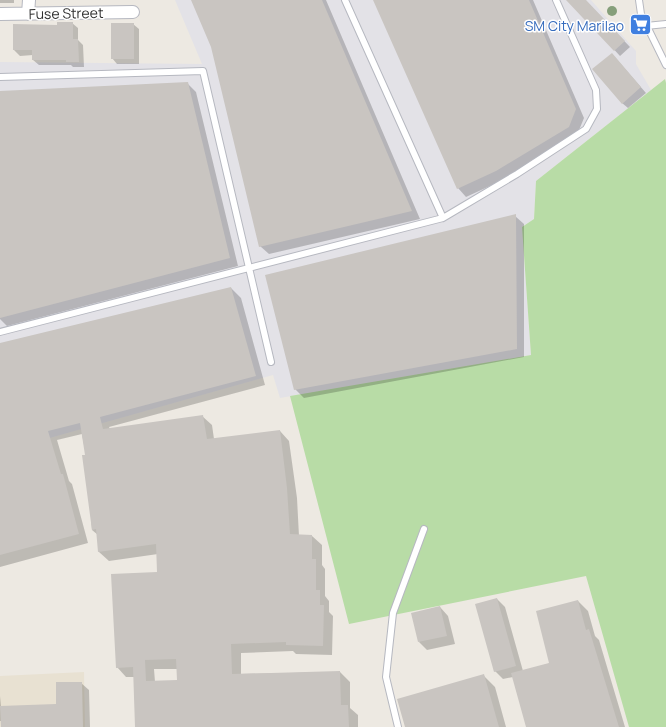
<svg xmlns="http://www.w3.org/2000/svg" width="666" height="727" font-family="Manrope,sans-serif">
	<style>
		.industrial { fill: #e3e2e7 }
		.education { fill: #e8e1d2 }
		.green { fill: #b8dca6 }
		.shadow { fill: #0003; fill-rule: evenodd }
		.building { fill: #c9c5c1; fill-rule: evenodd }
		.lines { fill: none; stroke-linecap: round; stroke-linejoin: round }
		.lane-casing { stroke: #b6b8c0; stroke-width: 8 }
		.street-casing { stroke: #b6b8c0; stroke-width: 14 }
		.lane { stroke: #fff; stroke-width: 6 }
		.street { stroke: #fff; stroke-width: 12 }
		.tree { fill: #869f7a }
		.labels { text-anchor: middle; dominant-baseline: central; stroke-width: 3; stroke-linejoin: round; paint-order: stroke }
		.street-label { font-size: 14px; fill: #2e2e2e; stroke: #fff }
		.shop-label { font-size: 14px; fill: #366cbe; stroke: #fff; text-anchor: end }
	</style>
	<rect width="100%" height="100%" fill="#ede9e2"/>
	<!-- industrial -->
	<path class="industrial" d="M175 0H591L636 51V64L651 90 536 181 534 219 522 227 531 355 280 398 273 375 0 452V62L202 64Z"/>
	<!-- education -->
	<path class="education" d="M84 672 85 727H0V676Z"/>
	<!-- green -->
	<path class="green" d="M665 79 666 83V727H629L586 576 349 624 290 396 531 355 522 227 534 219 536 181Z"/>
	<!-- shadow -->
	<path class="shadow" d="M0 0H14V3H0Z
		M193 0H326L420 219 269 254 260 246 212 46Z
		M374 0H533L584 118 577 135 505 179 466 197 458 188Z
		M574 0H585L630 47 620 56 571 3Z
		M72 23 78 28V40L83 45 84 67H73L71 65H39L33 60V55L20 56 14 50V25L58 26Z
		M133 24 139 29V64H117L112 58Z
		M612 54 646 93 628 108 622 103Z
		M187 83 196 92 238 266 7 326 0 319V92Z
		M515 216 524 224V357L304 398 295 389Z
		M231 288 241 298 265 385 109 427 110 429 202 416 212 425 214 439 280 431 289 441 297 498 299 536H312L322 545V565L325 569V596L329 601V612L333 616 332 655 296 654 293 651 241 653V674L340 672 350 682V708L358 715V727H136L134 677H126L117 667 158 573V554L109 561 99 552 98 535 92 530 86 455 82 434 57 440 69 481 72 484 88 543 0 567V344ZM154 669H178V681L155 682Z
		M497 599 505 607 523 671 551 663 578 601 588 611 595 636 599 640 625 727H527L513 677 503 679 495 671Z
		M440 607 448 616 455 644 427 650 419 642Z
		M484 676 495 687 506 727H406Z
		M81 683 89 690 90 727H2V721H0V696L1 707 57 705Z"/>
	<!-- building -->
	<path class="building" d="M191 0H322L412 211 259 247 211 47Z
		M373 0H529L576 109 569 127 496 171 457 189Z
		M566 0H586L625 41 614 51Z
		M57 22H73V39H78L79 62H66V60H32V50H13V24L57 25Z
		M111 23H134V59H111Z
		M612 53 641 87 622 104 592 69Z
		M188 82 230 258 0 318V91Z
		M516 214 517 349 294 390 265 275Z
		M231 287 256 376 100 417 103 429 203 415 207 439 280 430 287 488 290 534 312 535V559H316V590H320V605H324L323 646 286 645V642L231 644 232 674 340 671 341 705H348L349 727H135L133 667 116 668 111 574 157 572 156 544 98 552 96 529 92 530 82 455H85L80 423 48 431 61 474H63L79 534 0 555V343ZM176 659 177 680 146 681 145 660Z
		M497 598 516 666 494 672 475 604Z
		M578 600 586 630 589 629 619 727H526L511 673 549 663 536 611Z
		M440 606 447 636 418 642 411 613Z
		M484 674 499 727H405L397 699Z
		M56 682H82L83 727H1L0 706 56 704Z"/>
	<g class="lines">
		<defs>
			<path id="lane" d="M345 0 443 218
				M639 0 641 14 666 65
				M646 26 666 24
				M0 77 203 71 271 362
				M0 332 443 218 517 174 586 129 597 109 596 90 556 0
				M398 727 386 677 393 613 424 529"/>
			<path id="street" d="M0 14 133 12
				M28 14 29 0"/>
		</defs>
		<!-- lane casing -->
		<use href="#lane" class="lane-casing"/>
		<!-- street casing -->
		<use href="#street" class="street-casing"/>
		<!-- lane -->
		<use href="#lane" class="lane"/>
		<!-- street -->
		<use href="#street" class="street"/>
	</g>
	<!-- trees -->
	<circle class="tree" cx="612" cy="11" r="5"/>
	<!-- icons -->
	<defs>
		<symbol id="supermarket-square" viewBox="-11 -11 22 22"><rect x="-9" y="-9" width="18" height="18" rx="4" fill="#3f7fe0" stroke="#fff"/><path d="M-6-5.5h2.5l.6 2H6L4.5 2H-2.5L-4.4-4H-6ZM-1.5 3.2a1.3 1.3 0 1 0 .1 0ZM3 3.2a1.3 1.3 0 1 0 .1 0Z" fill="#fff"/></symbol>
	</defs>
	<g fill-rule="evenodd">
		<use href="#supermarket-square" x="628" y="12" width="25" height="25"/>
	</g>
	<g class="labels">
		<!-- street labels -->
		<g class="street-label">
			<text transform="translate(66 13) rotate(-1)">Fuse Street</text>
		</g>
		<!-- shop labels -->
		<g class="shop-label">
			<text x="624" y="25">SM City Marilao</text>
		</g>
	</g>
</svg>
